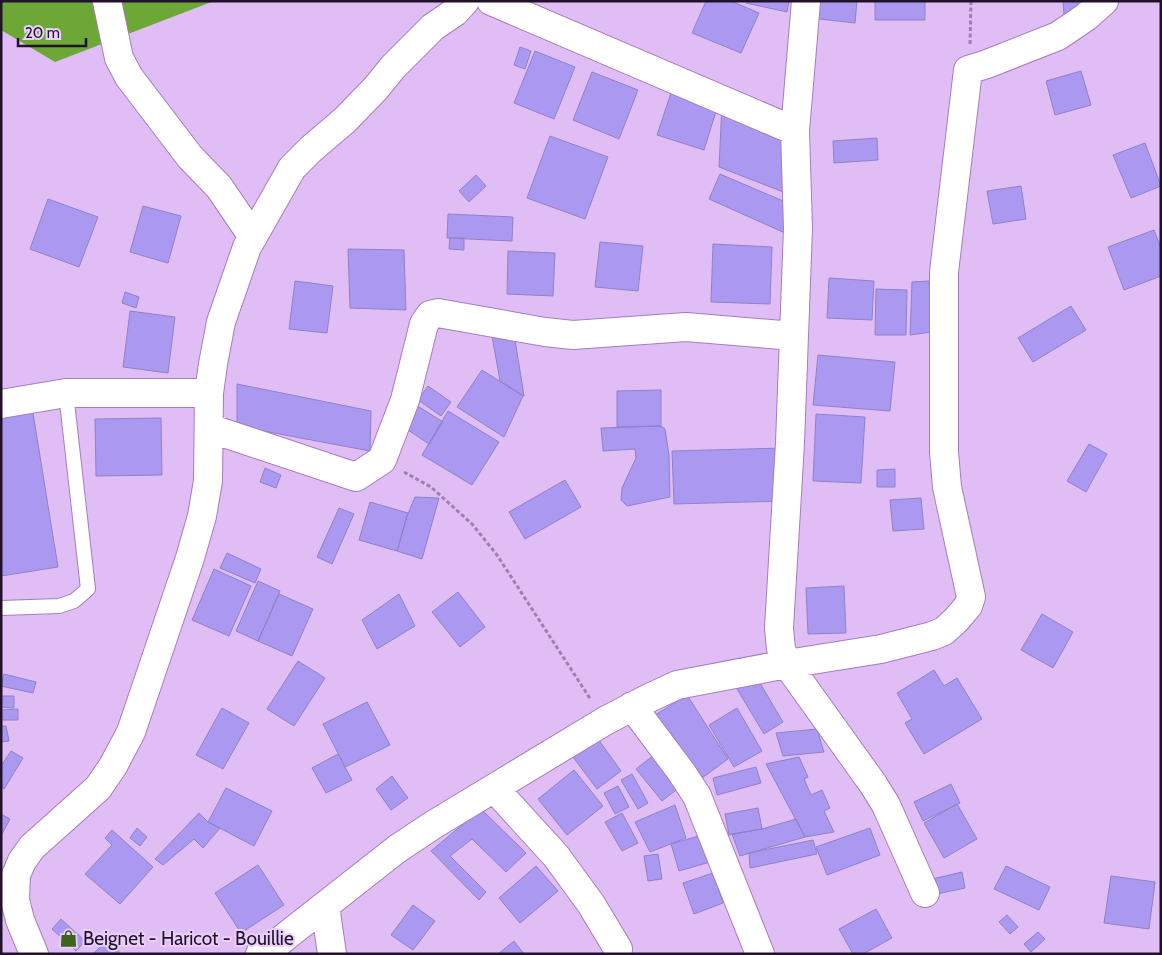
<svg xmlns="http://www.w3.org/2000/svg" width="1162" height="955" font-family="Cabin,sans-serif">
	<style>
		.forest { fill: #6da735 }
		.building { fill: #ab99f1; stroke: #8f81c8 }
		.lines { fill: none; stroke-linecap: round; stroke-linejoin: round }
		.service-casing { stroke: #a67cbe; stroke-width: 16 }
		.minor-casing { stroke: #a67cbe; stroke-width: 30 }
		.path { stroke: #9c81ad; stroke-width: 3; stroke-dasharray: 4 2.5; stroke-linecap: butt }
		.service { stroke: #fff; stroke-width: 14 }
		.minor { stroke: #fff; stroke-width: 28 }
		.labels { text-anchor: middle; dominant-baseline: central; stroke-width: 4; stroke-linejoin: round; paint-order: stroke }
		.poi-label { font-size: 19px; fill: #21112a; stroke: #e9cff9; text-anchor: start }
	</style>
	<rect width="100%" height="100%" fill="#e0bef5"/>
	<!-- forest -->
	<path class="forest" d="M1 1H214L55 62 1 30Z"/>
	<!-- building -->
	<path class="building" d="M706 1H731L759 13 741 53 692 33Z
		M747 1H789L787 12 746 3Z
		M812 1H857L855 23 811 18Z
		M875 1H925V20H875Z
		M1063 1H1078V15H1064Z
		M520 47 531 51 525 69 514 65Z
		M535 51 575 67 554 119 514 103Z
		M1081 71 1091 105 1055 115 1046 81Z
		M592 72 638 90 619 139 573 120Z
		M672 90 718 105 704 150 657 135Z
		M722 105 793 132 791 195 719 167Z
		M550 136 608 157 585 219 527 198Z
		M877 138 878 160 834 163 833 141Z
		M1145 143 1161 186 1131 198 1113 155Z
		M720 174 797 207 785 233 709 199Z
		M476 175 486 186 469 202 459 191Z
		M1021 186 1026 219 993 224 987 191Z
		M48 199 98 217 79 267 30 249Z
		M143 206 181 216 168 263 130 252Z
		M448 214 513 217 512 241 447 238Z
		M1154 230 1161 248V276L1124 290 1108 247Z
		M450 238H464V250L449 249Z
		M600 242 643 246 638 291 595 287Z
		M713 244 772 247 770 304 711 302Z
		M348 249 404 250 406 310 350 308Z
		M508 251 555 253 553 296 507 294Z
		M829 278 874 281 872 320 827 318Z
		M295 281 333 286 327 333 289 329Z
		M929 281 932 332 910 335 912 282Z
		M876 289 907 290 906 335H875Z
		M125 292 139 297 136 308 122 303Z
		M1071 306 1086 330 1033 362 1018 338Z
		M130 311 175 317 168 373 123 367Z
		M512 321 524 396 500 381 490 325Z
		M818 355 895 362 890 411 813 405Z
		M482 370 523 396 504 437 457 407Z
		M237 384 371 411 370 451 237 426Z
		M428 386 451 402 441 416 418 400Z
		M661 390V426L617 427V391Z
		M416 405 443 422 429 444 402 426Z
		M32 407 58 567 1 576V412Z
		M448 411 499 442 472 485 422 455Z
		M816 414 865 417 861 483 813 481Z
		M161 418 162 475 96 476 95 419Z
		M661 426 665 429 669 455 670 497 627 506 621 500 622 488 636 458 635 449 603 451 601 428Z
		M1089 444 1107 454 1086 492 1067 481Z
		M783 448 784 501 674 504 672 451Z
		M265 468 281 475 276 488 260 482Z
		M895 469V487H877V470Z
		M565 480 581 507 525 539 509 512Z
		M415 497 439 498 422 559 397 551 407 516Z
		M921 498 924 529 893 531 890 500Z
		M370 502 408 513 397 551 359 540Z
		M339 508 354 514 332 564 317 557Z
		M227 553 261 569 255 583 220 568Z
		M214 569 251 586 229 636 192 620Z
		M258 581 280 591 258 641 236 631Z
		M844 586 846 633 808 634 806 588Z
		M458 592 485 627 460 647 432 612Z
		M279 594 313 609 292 656 258 641Z
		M399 594 415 626 377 649 362 620Z
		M1042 614 1073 632 1053 668 1021 650Z
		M298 661 325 678 294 726 267 709Z
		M934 670 944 686 957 678 982 719 924 754 905 723 912 719 897 693Z
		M4 674 36 682 33 693 1 686Z
		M757 678 783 722 764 734 737 689Z
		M687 695 728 759 702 778 655 715Z
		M1 696H14V708L1 707Z
		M367 702 390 745 345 767 323 724Z
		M222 708 249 723 223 769 196 755Z
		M737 708 762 751 734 767 709 725Z
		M18 709V720H1V710Z
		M1 726H6L9 741 1 742Z
		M817 729 824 752 783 756 776 733Z
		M598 739 621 771 597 789 573 757Z
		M11 751 23 758 4 789 1 787V766Z
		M338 754 352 780 326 793 312 768Z
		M654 755 680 787 662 801 636 769Z
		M799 757 808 777 804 779 811 795 822 790 830 808 824 811 834 832 805 837 766 764Z
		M756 767 761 783 717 795 713 778Z
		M574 770 603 806 567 835 538 799Z
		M632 774 648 803 638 809 621 780Z
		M392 776 408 798 391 810 376 789Z
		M951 784 960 803 923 821 914 802Z
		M618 786 629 807 615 814 604 793Z
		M226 788 272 811 254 846 208 822Z
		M957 804 977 839 944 858 924 823Z
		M675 805 686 838 650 852 635 822Z
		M758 808 762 829 729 835 725 814Z
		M481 809 526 853 506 872 472 839 450 856 486 892 479 900 431 851Z
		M199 813 208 822 220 828 203 848 194 839 163 865 155 859Z
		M622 813 638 843 622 851 605 822Z
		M1 814 10 819 1 836Z
		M796 819 805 837 740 856 732 834 762 829Z
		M137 828 147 837 140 846 130 838Z
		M870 828 880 855 827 875 816 847Z
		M112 830 153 867 120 904 85 874 112 845 105 838Z
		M702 835 710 862 679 871 671 844Z
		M813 840 817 854 750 868 749 853Z
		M658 854 662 879 648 881 644 856Z
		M258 865 284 905 241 933 215 893Z
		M536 866 558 891 520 923 499 898Z
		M1006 866 1050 887 1039 910 994 889Z
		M962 872 965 888 932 895 928 880Z
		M713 873 723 903 694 914 683 883Z
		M1111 876 1155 882 1149 929 1104 923Z
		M413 905 435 921 413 950 391 935Z
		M876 909 892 938 863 954H853L839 929Z
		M1007 915 1018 927 1010 934 999 922Z
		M61 919 85 941 76 951 52 929Z
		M1038 932 1045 939 1031 952 1024 944Z
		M108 939 121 954H93Z
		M514 941 524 954H498Z"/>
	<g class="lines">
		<defs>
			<path id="service" d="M1 608 59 606 74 601 88 589 66 393"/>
			<path id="minor" d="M107 1 119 58 129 77 190 157 219 187 253 237
				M491 1 795 131 798 228 790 443 779 628 781 649 787 664 873 784 886 805 925 893
				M795 131 806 1
				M1 404 66 393H209
				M209 428 356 477 382 460 405 400 424 324 430 315 438 313 545 332 573 335 686 327 794 336
				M632 706 682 773 697 796 760 954
				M494 788 556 856 591 904 618 949
				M325 906 332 954
				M34 954 20 920 15 900 16 875 22 861 32 847 98 788 113 766 131 732 190 558 202 516 208 481 209 393 213 364 221 322 247 247 292 168 311 149 345 120 376 88 393 67 433 27 455 12 465 1
				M260 954 271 948 397 849 433 825 605 721 647 699 677 685 787 664 881 649 932 636 944 631 956 620 968 606 971 597 947 487 944 452V272L968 70 987 64 1058 36 1086 17 1104 1"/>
		</defs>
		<!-- service casing -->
		<use href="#service" class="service-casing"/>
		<!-- minor casing -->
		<use href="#minor" class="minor-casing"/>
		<!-- path -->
		<path class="path" d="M970 44 971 1
			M404 472 431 487 472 524 497 555 591 700"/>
		<!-- service -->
		<use href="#service" class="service"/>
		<!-- minor -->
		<use href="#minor" class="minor"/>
	</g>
	<!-- icons -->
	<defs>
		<symbol id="shop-bare" viewBox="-9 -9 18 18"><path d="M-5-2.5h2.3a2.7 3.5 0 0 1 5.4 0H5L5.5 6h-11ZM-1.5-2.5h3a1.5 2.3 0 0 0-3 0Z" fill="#3f631c" stroke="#e9cff9" stroke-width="2.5" paint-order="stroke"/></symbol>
	</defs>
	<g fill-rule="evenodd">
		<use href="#shop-bare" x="56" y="926" width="25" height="25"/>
	</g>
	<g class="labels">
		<!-- poi labels -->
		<g class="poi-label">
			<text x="83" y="938">Beignet - Haricot - Bouillie</text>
		</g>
	</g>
	<!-- border -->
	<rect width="1162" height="955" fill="none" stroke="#21112a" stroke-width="5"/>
	<!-- scale -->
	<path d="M18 38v8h68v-8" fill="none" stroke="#21112a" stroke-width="2.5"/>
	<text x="25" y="38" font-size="15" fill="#21112a" stroke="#e9cff9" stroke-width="4" paint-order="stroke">20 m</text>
</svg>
